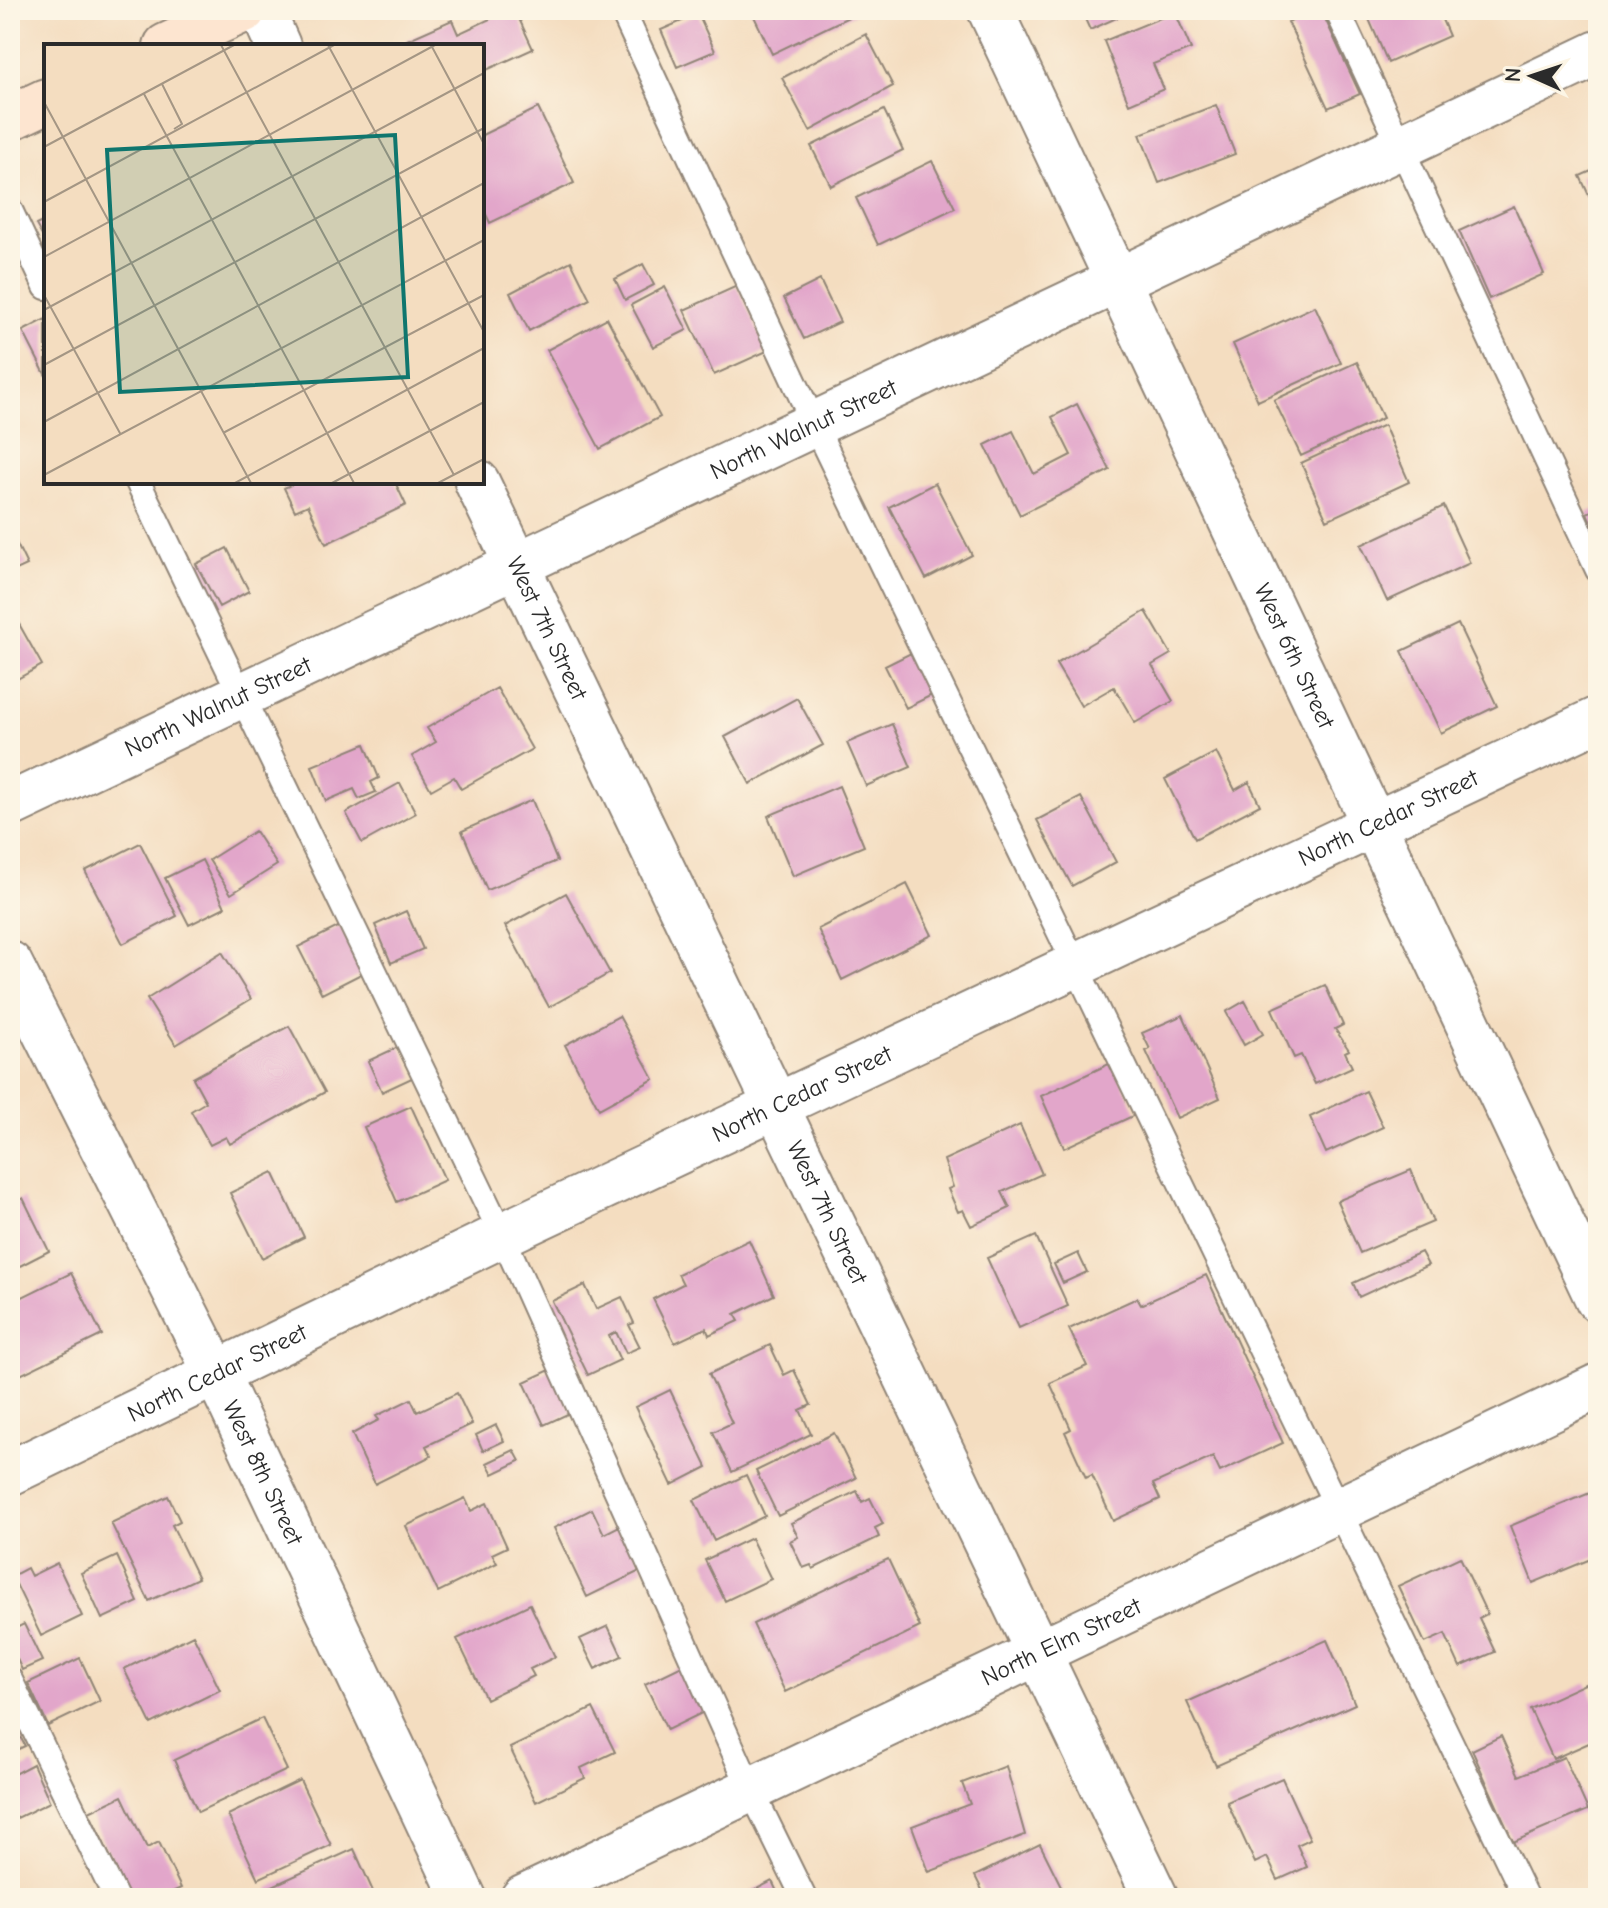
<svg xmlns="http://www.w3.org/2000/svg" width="1608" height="1908" font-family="'Comic Neue',sans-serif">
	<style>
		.building { fill: #e2a6ca }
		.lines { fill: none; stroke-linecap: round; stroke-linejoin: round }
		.lane-casing { stroke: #908476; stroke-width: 28 }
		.street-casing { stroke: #908476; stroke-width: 48 }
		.secondary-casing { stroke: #908476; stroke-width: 48 }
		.lane { stroke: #fff; stroke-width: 24 }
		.street { stroke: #fff; stroke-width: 44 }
		.secondary { stroke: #fde5d0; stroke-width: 44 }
		.labels { text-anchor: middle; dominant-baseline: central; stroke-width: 6; stroke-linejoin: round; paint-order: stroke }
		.street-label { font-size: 24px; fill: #2b2b2b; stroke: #fcf5e5 }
		.inset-road { fill: none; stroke: #a49684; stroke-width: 2 }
		.view { fill: #0f766e; fill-opacity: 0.15; stroke: #0f766e; stroke-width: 4 }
		.inset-edge { fill: none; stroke: #2b2b2b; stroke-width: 4 }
	</style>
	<rect width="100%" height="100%" fill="#fcf5e5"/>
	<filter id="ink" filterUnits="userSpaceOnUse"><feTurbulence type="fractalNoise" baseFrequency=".0125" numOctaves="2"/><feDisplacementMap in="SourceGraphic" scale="16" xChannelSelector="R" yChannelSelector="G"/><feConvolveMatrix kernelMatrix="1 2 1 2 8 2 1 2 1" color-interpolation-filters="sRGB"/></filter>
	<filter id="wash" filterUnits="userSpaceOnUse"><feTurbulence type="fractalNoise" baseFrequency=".006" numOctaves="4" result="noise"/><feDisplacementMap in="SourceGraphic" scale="32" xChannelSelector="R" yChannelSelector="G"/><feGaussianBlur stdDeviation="1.8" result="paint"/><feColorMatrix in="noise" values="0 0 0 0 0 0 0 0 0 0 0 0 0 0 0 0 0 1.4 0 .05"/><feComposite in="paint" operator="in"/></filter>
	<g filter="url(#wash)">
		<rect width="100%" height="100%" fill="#f4ddc0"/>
		<g id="blocks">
			<!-- building -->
			<path class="building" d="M509 10H515L533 49 482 72V46H410L407 40 452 20 458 34Z
				M751 10H863L772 54Z
				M1081 10H1134L1090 30Z
				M1312 10H1321L1360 94 1328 108 1288 22Z
				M1365 10H1438L1449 36 1388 63Z
				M1175 12 1191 49 1153 64 1164 89 1129 104 1104 41Z
				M698 14 715 51 677 67 661 30Z
				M866 34 893 86 810 131 782 78Z
				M1216 105 1235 154 1159 183 1140 134Z
				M538 108 574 183 490 223 482 206V135Z
				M884 110 903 150 831 186 811 146Z
				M932 161 955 208 878 245 856 198Z
				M1598 168V215L1580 176Z
				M1514 206 1544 274 1489 299 1459 231Z
				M46 220V243L36 225Z
				M571 261 590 299 529 331 510 293Z
				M643 264 654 285 625 300 615 279Z
				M820 280 840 322 804 339 784 298Z
				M737 286 767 351 714 375 684 310Z
				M665 287 687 330 653 347 631 305Z
				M1315 306 1341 363 1258 401 1233 344Z
				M607 318 660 417 600 449 547 350Z
				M46 319V376L23 331Z
				M1357 362 1383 418 1301 456 1274 400Z
				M1077 404 1110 470 1020 515 985 445 1013 431 1034 474 1071 455 1052 417Z
				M1384 425 1409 482 1327 520 1301 463Z
				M297 482H395L406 505 326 544 308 505 295 511 284 488Z
				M935 483 972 555 926 579 889 507Z
				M1444 506 1470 563 1387 601 1361 545Z
				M1598 508V537L1587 513Z
				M10 530 27 565 10 573Z
				M227 548 249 591 219 607 196 564Z
				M1146 611 1171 654 1152 665 1173 701 1135 723 1114 687 1081 706 1056 664Z
				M19 624 42 665 10 683V629Z
				M1458 624 1497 706 1441 733 1402 651Z
				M917 650 938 692 906 708 885 666Z
				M497 688 532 749 461 789 454 777 431 790 412 756 436 742 427 728Z
				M797 698 823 745 750 784 725 737Z
				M892 724 911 767 866 786 847 743Z
				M365 744 379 778 371 782 376 792 359 799 354 789 326 801 312 766Z
				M1216 752 1235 790 1249 782 1260 805 1195 839 1165 779Z
				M400 783 416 813 362 843 346 813Z
				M839 786 864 846 793 876 768 816Z
				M1081 797 1116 862 1072 886 1037 820Z
				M532 800 557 861 487 890 462 831Z
				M255 831 277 865 231 894 209 860Z
				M140 843 177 916 123 944 85 871Z
				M202 860 225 907 189 925 165 878Z
				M907 884 932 935 842 980 818 929Z
				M566 893 610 973 549 1007 505 926Z
				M406 911 423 949 391 963 375 925Z
				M340 926 363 973 322 994 298 947Z
				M222 952 251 999 176 1045 147 999Z
				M1325 985 1343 1025 1335 1029 1349 1050 1345 1052 1352 1067 1315 1084 1301 1055 1294 1058 1272 1009Z
				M1245 1001 1263 1034 1244 1045 1226 1012Z
				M1183 1015 1220 1098 1177 1118 1146 1051 1150 1049 1142 1033Z
				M619 1016 654 1079 599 1109 565 1045Z
				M289 1026 325 1092 230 1144 226 1137 210 1145 191 1111 206 1102 193 1078Z
				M400 1046 414 1077 382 1092 368 1061Z
				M1113 1062 1137 1114 1064 1148 1041 1096Z
				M1366 1091 1383 1127 1326 1153 1310 1117Z
				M411 1106 445 1180 397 1202 364 1127Z
				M1020 1125 1042 1174 1002 1192 1010 1208 971 1226 963 1210 958 1212 948 1189 953 1187 944 1160Z
				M1411 1170 1433 1222 1360 1253 1337 1201Z
				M273 1172 304 1237 262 1258 230 1193Z
				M23 1198 49 1251 10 1271V1205Z
				M1036 1236 1068 1306 1019 1328 987 1258Z
				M749 1240 774 1295 735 1314 739 1321 709 1335 706 1328 675 1343 653 1299 683 1284 678 1274Z
				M1421 1252 1428 1265 1359 1297 1353 1283Z
				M1078 1253 1087 1272 1063 1283 1054 1264Z
				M71 1273 102 1335 10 1380V1303Z
				M1206 1275 1283 1443 1220 1472 1213 1457 1153 1484 1160 1499 1113 1521 1092 1475 1086 1478 1065 1432 1071 1429 1050 1383 1087 1366 1069 1329 1137 1298 1141 1305Z
				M585 1285 596 1309 622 1297 634 1323 629 1325 640 1347 626 1353 616 1332 609 1336 620 1360 588 1375 552 1301Z
				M770 1345 784 1375 794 1370 811 1405 800 1410 811 1434 732 1472 713 1432 732 1423 709 1374Z
				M552 1369 572 1412 544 1425 524 1382Z
				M670 1390 707 1467 672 1485 635 1407Z
				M457 1393 472 1424 426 1446 431 1456 375 1484 352 1434 379 1420 376 1416 411 1399 417 1412Z
				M496 1425 504 1441 483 1451 476 1435Z
				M834 1433 856 1478 778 1516 756 1471Z
				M514 1450 520 1461 493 1474 487 1463Z
				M746 1475 765 1516 714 1541 694 1500Z
				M1597 1490 1598 1556 1533 1583 1510 1526Z
				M857 1491 862 1502 870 1498 883 1524 875 1528 879 1537 813 1569 811 1565 803 1568 790 1541 798 1537 791 1523Z
				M168 1496 180 1521 172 1525 198 1578 149 1601 111 1523Z
				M465 1498 471 1511 487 1503 507 1547 492 1554 497 1563 438 1592 406 1526Z
				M592 1509 604 1534 623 1524 644 1569 587 1597 554 1528Z
				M751 1538 771 1579 725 1601 705 1560Z
				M117 1556 138 1602 102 1619 81 1573Z
				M1460 1557 1487 1614 1479 1618 1495 1652 1460 1667 1445 1634 1425 1643 1398 1586Z
				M888 1559 920 1627 785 1692 753 1624Z
				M57 1563 82 1616 41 1636 12 1576 27 1568 31 1576Z
				M530 1604 555 1657 530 1669 534 1676 486 1699 457 1639Z
				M24 1624 42 1661 22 1670 10 1644V1631Z
				M608 1626 622 1656 595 1669 580 1639Z
				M193 1635 220 1690 151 1724 124 1669Z
				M1327 1640 1355 1704 1216 1766 1187 1702Z
				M80 1658 100 1701 48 1726 28 1683Z
				M686 1664 708 1710 667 1730 645 1684Z
				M1587 1683 1598 1708V1739L1553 1759 1530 1709Z
				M593 1708 615 1752 581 1768 585 1778 536 1802 510 1748Z
				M10 1717 25 1746 10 1753Z
				M262 1718 287 1770 198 1812 174 1760Z
				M1501 1736 1519 1776 1564 1757 1588 1810 1513 1842 1472 1750Z
				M33 1764 50 1802 11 1821 10 1776Z
				M1006 1766 1025 1835 929 1872 912 1826 970 1804 962 1783Z
				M1282 1778 1310 1839 1297 1845 1307 1867 1278 1880 1267 1857 1255 1863 1227 1802Z
				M300 1780 331 1845 258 1879 228 1815Z
				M122 1796 147 1848 159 1842 181 1888 159 1898H130L89 1812Z
				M1040 1844 1063 1890 1046 1898H986L975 1876Z
				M354 1849 376 1898H273L268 1888Z
				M772 1881 780 1898H739Z"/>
		</g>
	</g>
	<g filter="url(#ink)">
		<use href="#blocks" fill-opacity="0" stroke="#908476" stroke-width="2"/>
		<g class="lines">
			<defs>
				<path id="lane" d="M622 10 814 424 1526 1898
					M1337 10 1598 570
					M10 210 46 287
					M138 482 502 1235 751 1790 804 1898
					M10 1680 116 1898"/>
				<g id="street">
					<path d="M262 10 278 46"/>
					<path id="s1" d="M990 10 1598 1300"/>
					<path id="s2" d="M477 482 1156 1898"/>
					<path id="s3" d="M10 805 1598 53"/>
					<path id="s4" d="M10 964 216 1373 464 1898"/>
					<path id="s5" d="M10 1473 502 1235 1598 719"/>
					<path id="s6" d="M523 1898 1598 1386"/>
				</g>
				<path id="secondary" d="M166 46 244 10
					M10 118 46 101"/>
			</defs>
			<!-- lane casing -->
			<use href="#lane" class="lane-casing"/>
			<!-- street casing -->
			<use href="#street" class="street-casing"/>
			<!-- secondary casing -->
			<use href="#secondary" class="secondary-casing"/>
			<!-- lane -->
			<use href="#lane" class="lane"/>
			<!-- street -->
			<use href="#street" class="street"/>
			<!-- secondary -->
			<use href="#secondary" class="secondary"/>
		</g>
	</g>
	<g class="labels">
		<!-- street labels -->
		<g class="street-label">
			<text stroke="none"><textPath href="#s3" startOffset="878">North Walnut Street</textPath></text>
			<text stroke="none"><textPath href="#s2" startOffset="162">West 7th Street</textPath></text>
			<text stroke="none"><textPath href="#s1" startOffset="714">West 6th Street</textPath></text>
			<text stroke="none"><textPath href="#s3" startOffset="230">North Walnut Street</textPath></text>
			<text stroke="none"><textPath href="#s5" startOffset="1526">North Cedar Street</textPath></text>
			<text stroke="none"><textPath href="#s5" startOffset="878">North Cedar Street</textPath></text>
			<text stroke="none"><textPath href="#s2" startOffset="810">West 7th Street</textPath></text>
			<text stroke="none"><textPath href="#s5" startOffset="230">North Cedar Street</textPath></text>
			<text stroke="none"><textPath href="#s4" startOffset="568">West 8th Street</textPath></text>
			<text stroke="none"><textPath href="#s6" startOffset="596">North Elm Street</textPath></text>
		</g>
	</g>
	<!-- overview -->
	<g transform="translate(44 44)">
		<rect width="440" height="440" fill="#f4ddc0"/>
		<path class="inset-road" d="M177 1 410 431M284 1 440 288M387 1 440 100M118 40 138 80 130 85M100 50 310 439M0 58 207 439M0 103 190 1M0 158 290 1M0 213 391 1M0 251 77 391M0 266 440 29M0 321 440 84M0 378 440 139M179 389 440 251M0 431 440 196M191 439 440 304M288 439 440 358M394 439 440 415"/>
		<path class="view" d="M351 91 364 333 76 348 63 106Z"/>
		<rect width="440" height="440" class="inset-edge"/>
	</g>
	<!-- margin -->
	<rect width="1608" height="1908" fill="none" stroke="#fcf5e5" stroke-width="40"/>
	<!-- north arrow -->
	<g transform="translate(1532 76) rotate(273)" stroke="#fcf5e5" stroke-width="6" paint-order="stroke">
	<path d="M0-6L14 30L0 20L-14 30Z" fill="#2b2b2b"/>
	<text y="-12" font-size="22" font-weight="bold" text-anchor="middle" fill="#2b2b2b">N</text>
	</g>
</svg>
